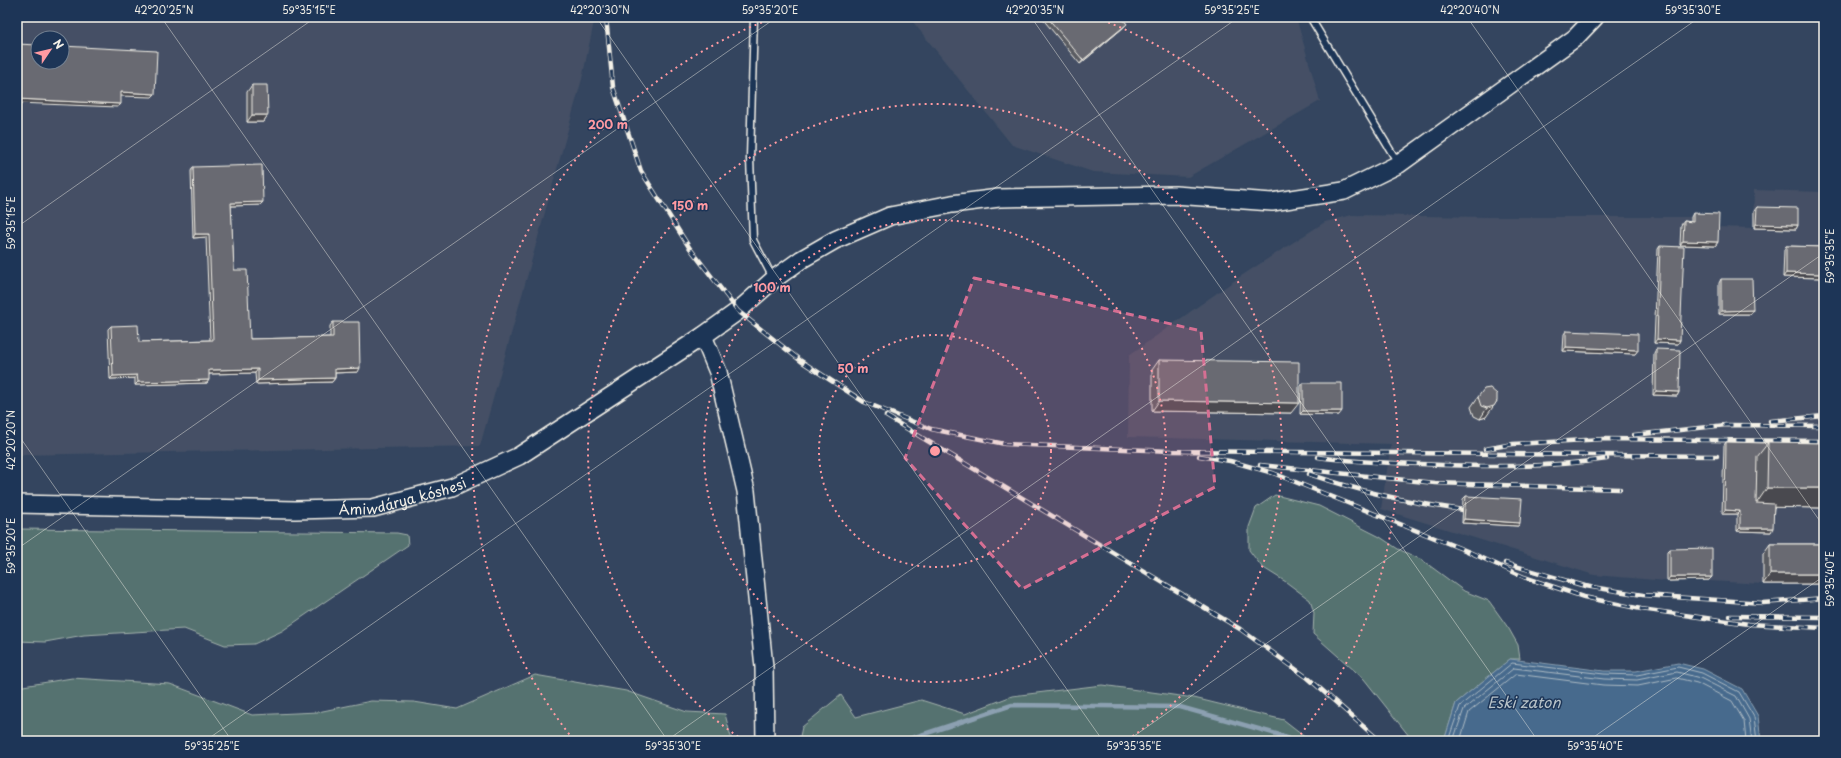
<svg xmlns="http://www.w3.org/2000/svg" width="1841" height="758" font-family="'Playpen Sans',sans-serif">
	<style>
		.built { fill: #445065; fill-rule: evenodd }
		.green { fill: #547270; stroke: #a4b2ac }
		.water { fill: #466a8d; stroke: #8ca0b1 }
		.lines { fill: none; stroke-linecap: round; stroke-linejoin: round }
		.shore { stroke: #aebbc4; stroke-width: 1 }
		.stream { stroke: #8ca0b1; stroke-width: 4.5 }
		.lane-casing { stroke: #f4f1e8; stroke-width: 9 }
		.secondary-casing { stroke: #f4f1e8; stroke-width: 20 }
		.lane { stroke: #1d3557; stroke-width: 6 }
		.secondary { stroke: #1d3557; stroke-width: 17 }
		.rail-casing { stroke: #f4f1e8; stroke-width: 4.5 }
		.rail { stroke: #1d3557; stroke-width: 3; stroke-dasharray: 9; stroke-linecap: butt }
		.wall { fill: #5a5b62; stroke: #f4f1e8 }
		.shaded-wall { fill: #4a4a50; stroke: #f4f1e8 }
		.building { fill: #696a72; stroke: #f4f1e8 }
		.marked { fill: #d66f93; fill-opacity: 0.2; stroke: #d66f93; stroke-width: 3; stroke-dasharray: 8 5; stroke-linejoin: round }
		.ticks { fill: none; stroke: #f4f1e8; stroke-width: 1; stroke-opacity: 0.45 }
		.ring { fill: none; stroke: #ff9aa2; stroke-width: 2; stroke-dasharray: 2 4 }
		.labels { text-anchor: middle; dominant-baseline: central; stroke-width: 3; stroke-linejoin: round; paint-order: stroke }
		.street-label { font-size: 14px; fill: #f4f1e8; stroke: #1d3557 }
		.water-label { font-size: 15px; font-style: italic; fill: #b7c2c8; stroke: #1d3557 }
		.centre { fill: #ff9aa2; stroke: #1d3557; stroke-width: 2 }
		.ring-label { font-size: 12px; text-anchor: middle; font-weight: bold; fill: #ff9aa2; stroke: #1d3557; stroke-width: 3; stroke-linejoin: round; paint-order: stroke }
		.neatline { fill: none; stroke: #f4f1e8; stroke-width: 1.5 }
		.ticks-label { font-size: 10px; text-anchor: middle; fill: #f4f1e8 }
	</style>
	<rect width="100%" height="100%" fill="#34455f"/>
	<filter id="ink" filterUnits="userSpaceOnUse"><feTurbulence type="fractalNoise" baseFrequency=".025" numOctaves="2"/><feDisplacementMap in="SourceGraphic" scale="8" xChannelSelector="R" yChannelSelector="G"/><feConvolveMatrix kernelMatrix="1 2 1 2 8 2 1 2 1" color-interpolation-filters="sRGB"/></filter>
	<g filter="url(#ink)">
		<!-- built -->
		<path class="built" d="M17 17H595L582 79 480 446 17 455ZM38 38H62V62H38Z
			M909 17H1296L1320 101 1188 177 1093 172 1012 145Z
			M1754 190 1824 192V584H1763L1709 581H1667L1594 575 1381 509 1391 444 1128 437 1129 355 1241 276 1325 222 1352 215 1489 217H1717L1716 227 1753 228Z"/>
		<!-- green -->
		<path class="green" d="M1275 495 1319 506 1380 537 1398 549 1422 560 1464 591 1489 601 1509 629 1518 645 1520 659H1510L1456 703 1444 741H1413L1364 679 1313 634 1314 613 1310 600 1286 582 1262 567 1249 550V527L1256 508Z
			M17 529 397 533 407 535 408 545 282 631 254 644 225 645 184 629 84 635 45 642 17 641Z
			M535 675 626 691 687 712 725 714 732 741H17V687L72 678 170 684 252 715 318 712 371 701 414 702 457 709Z
			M1102 685 1194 698 1284 720 1311 741H799L802 727 841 695 856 717 921 700 965 714 1012 696Z"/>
		<!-- water -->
		<path class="water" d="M1510 659 1604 671H1636L1678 663 1703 669 1742 689 1758 716 1761 741H1444L1456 703Z"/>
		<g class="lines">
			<!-- shore -->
			<path class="shore" d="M1448 741 1460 706 1512 663 1604 674 1637 675 1678 667 1702 673 1739 692 1754 717 1757 741
				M1453 741 1464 709 1514 668 1604 679 1637 680 1677 672 1700 678 1736 696 1749 719 1752 741
				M1460 741 1469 712 1516 674 1603 685 1638 686 1677 678 1697 683 1732 701 1744 721 1746 741"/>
			<!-- stream -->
			<path class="stream" d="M903 741 1012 705 1180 707 1287 737 1291 741"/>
			<defs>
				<path id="lane" d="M754 17 750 158 753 240 773 278
					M1310 17 1398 163"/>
				<g id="secondary">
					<path d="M703 336 718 372 746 491 764 667 765 741"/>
					<path id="s1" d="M17 504 295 510 373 508 452 487 519 456 703 336 738 311 774 279 802 259 835 240 890 216 952 204 999 198 1175 195 1272 202 1344 191 1399 164 1575 38 1595 17"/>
				</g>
			</defs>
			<!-- lane casing -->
			<use href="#lane" class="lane-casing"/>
			<!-- secondary casing -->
			<use href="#secondary" class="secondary-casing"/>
			<!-- lane -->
			<use href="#lane" class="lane"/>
			<!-- secondary -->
			<use href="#secondary" class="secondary"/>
			<defs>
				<path id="rail" d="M606 17 613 87 641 171 689 247 738 311 801 361 864 402 931 429 1005 444 1171 451 1717 456
					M886 416 1240 629 1308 678 1380 741
					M1770 421 1824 416
					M1634 435 1726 425 1824 426
					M1485 449 1513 444 1604 439 1824 441
					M1199 456 1230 461 1273 473 1467 551 1524 577 1584 597 1641 609 1749 624 1824 628
					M1318 457C1352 462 1386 463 1421 464 1483 467 1546 468 1607 459
					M1260 465 1435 483 1620 489
					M1309 474C1359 491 1410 503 1463 510
					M1505 563 1585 586 1643 595 1763 603 1824 598
					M1730 616 1824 617"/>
			</defs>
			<!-- rail casing -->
			<use href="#rail" class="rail-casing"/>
			<!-- rail -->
			<use href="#rail" class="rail"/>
		</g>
		<!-- wall -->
		<path class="wall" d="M1041 17H1121L1127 24 1124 27 1080 64Z
			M252 85 268 115 263 122H247V92Z
			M193 167 263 202 260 205 231 206 234 270 250 339 330 337V326L333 322 358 372 335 373V378L332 382 256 384 255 373 209 374 207 383 135 385V378L110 379 108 329 111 326 139 342 210 340 206 237 193 238 191 171Z
			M1757 207 1798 225 1796 229 1754 228V211Z
			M1693 213 1718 242 1715 246 1680 245 1681 225 1684 221 1691 222V217Z
			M1660 246 1680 340 1678 344 1654 343 1658 249Z
			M1786 246 1824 247V278L1783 277 1784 250Z
			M1721 279 1753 310 1750 314H1719V283Z
			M1566 331 1638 350 1635 354 1563 351 1564 334Z
			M1656 349 1679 392 1677 396 1653 395 1654 353Z
			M1159 360 1291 413 1152 411V370Z
			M1303 383 1339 415 1300 414 1301 386Z
			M1490 388 1486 417 1480 419 1474 416 1471 407 1478 397Z
			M1726 442 1768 443V442L1824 508 1774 507 1771 532 1737 531V514H1722L1724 445Z
			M1466 496 1520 523 1518 526 1462 523 1463 499Z
			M1770 544H1824V584H1763V554Z
			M1670 549 1712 577 1709 580 1667 581V552Z"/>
		<!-- shaded-wall -->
		<path class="shaded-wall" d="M1127 24 1124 27 1080 64 1083 60Z
			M121 92 155 94 152 97 119 96Z
			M17 99 121 104 118 107 17 103Z
			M252 115H268L263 122H247Z
			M263 202 260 205 229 206 231 203Z
			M1756 224 1798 225 1796 229 1754 228Z
			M195 234H209L206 237 193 238Z
			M1683 241 1718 242 1715 246 1680 245Z
			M1786 273 1824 274V278L1783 277Z
			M1753 310 1750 314H1719L1721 311Z
			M1657 339 1680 340 1678 344 1654 343Z
			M1566 347 1638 350 1635 354 1563 351Z
			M360 368 358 372 332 373 335 369Z
			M258 369 255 373 207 374 209 370Z
			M137 375 135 378 110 379 113 376Z
			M335 378 332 382 256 384 258 380Z
			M209 380 207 383 135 385 138 382Z
			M1656 391 1679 392 1677 396 1653 395Z
			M1159 401 1299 403 1291 413 1152 411Z
			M1497 401 1486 417 1480 419 1487 408Z
			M1303 411H1342L1339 415 1300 414Z
			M1767 488H1824V508L1754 507Z
			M1725 510 1740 511 1737 514H1722Z
			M1464 519 1520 523 1518 526 1462 523Z
			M1740 528H1773L1771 532 1737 531Z
			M1770 574H1824V584H1763Z
			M1670 577H1712L1709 580 1667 581Z"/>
		<!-- building -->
		<path class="building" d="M1047 17H1121L1127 24 1083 60Z
			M17 44 38 45V62H62V46L157 51 155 94 121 92V104L17 99Z
			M252 85H267L268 115H252Z
			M262 165 263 202 231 203 234 270H247L250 339 333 337V322H359L360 368 335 369V378L258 380V369L209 370V380L138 382 137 375 113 376 111 326 138 325 139 342 213 340 209 234H195L193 167Z
			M1757 207 1798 208V225L1756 224Z
			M1693 213 1719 214 1718 242 1683 241 1684 221 1693 222Z
			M1660 246 1684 247 1680 340 1657 339Z
			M1786 246 1824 247V274L1786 273Z
			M1721 279H1752L1753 310 1721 311Z
			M1566 331 1638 334V350L1566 347Z
			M1656 349 1680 350 1679 392 1656 391Z
			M1159 360 1299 362V403L1159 401Z
			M1303 383H1342V411H1303Z
			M1490 388 1497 394V401L1494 406 1487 408 1481 406 1478 397 1484 389Z
			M1726 442 1768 443 1757 457 1756 503 1774 504 1773 528H1740V511L1725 510Z
			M1768 442 1824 443V488H1767Z
			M1466 496 1522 499 1520 523 1464 519Z
			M1770 544H1824V574H1770Z
			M1712 548V577H1670V549Z"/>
	</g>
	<!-- marked area -->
	<path class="marked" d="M974 278 1201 331 1215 487 1022 589 905 458Z"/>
	<!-- ticks -->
	<path class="ticks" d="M161 17 668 741M596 17 1103 741M1031 17 1538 741M1467 17 1824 527M17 227 316 17M17 433 232 741M17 549 777 17M205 741 1239 17M666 741 1700 17M1127 741 1824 253M1588 741 1824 576"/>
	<!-- distance rings -->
	<g class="ring">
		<circle cx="935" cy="451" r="116"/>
		<circle cx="935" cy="451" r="231"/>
		<path d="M743 740A347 347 0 1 1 1127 740"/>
		<path d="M573 739A462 462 0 0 1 773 18M1097 18A462 462 0 0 1 1297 739"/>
	</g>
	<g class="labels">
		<!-- street labels -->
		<g class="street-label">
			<text stroke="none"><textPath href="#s1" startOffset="387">Ámiwdárya kóshesi</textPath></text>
		</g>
		<!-- water labels -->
		<g class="water-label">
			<text x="1524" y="701">Eski zaton</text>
		</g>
	</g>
	<circle cx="935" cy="451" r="6" class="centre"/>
	<g class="ring-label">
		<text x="608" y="129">200 m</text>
		<text x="690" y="210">150 m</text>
		<text x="772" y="292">100 m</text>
		<text x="853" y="373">50 m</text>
	</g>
	<!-- margin -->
	<rect width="1841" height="758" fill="none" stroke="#1d3557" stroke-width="44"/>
	<!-- north arrow -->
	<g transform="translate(50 50) rotate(55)"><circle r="19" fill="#1d3557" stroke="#738091"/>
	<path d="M0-3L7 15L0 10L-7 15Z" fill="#ff9aa2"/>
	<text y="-6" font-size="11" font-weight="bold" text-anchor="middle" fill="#f4f1e8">N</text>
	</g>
	<rect x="22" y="22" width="1797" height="714" class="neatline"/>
	<g class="ticks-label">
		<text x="164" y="14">42°20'25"N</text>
		<text x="309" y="14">59°35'15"E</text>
		<text x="600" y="14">42°20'30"N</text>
		<text x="770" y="14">59°35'20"E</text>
		<text x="1035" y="14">42°20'35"N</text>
		<text x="1232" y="14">59°35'25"E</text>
		<text x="1470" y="14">42°20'40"N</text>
		<text x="1693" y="14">59°35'30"E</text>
		<text transform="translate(11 223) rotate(-90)" y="4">59°35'15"E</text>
		<text transform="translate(1830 256) rotate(-90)" y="4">59°35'35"E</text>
		<text transform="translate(11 440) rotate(-90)" y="4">42°20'20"N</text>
		<text transform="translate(11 546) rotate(-90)" y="4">59°35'20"E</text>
		<text transform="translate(1830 579) rotate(-90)" y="4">59°35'40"E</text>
		<text x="212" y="750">59°35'25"E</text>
		<text x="673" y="750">59°35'30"E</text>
		<text x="1134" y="750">59°35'35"E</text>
		<text x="1595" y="750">59°35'40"E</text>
	</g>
</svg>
